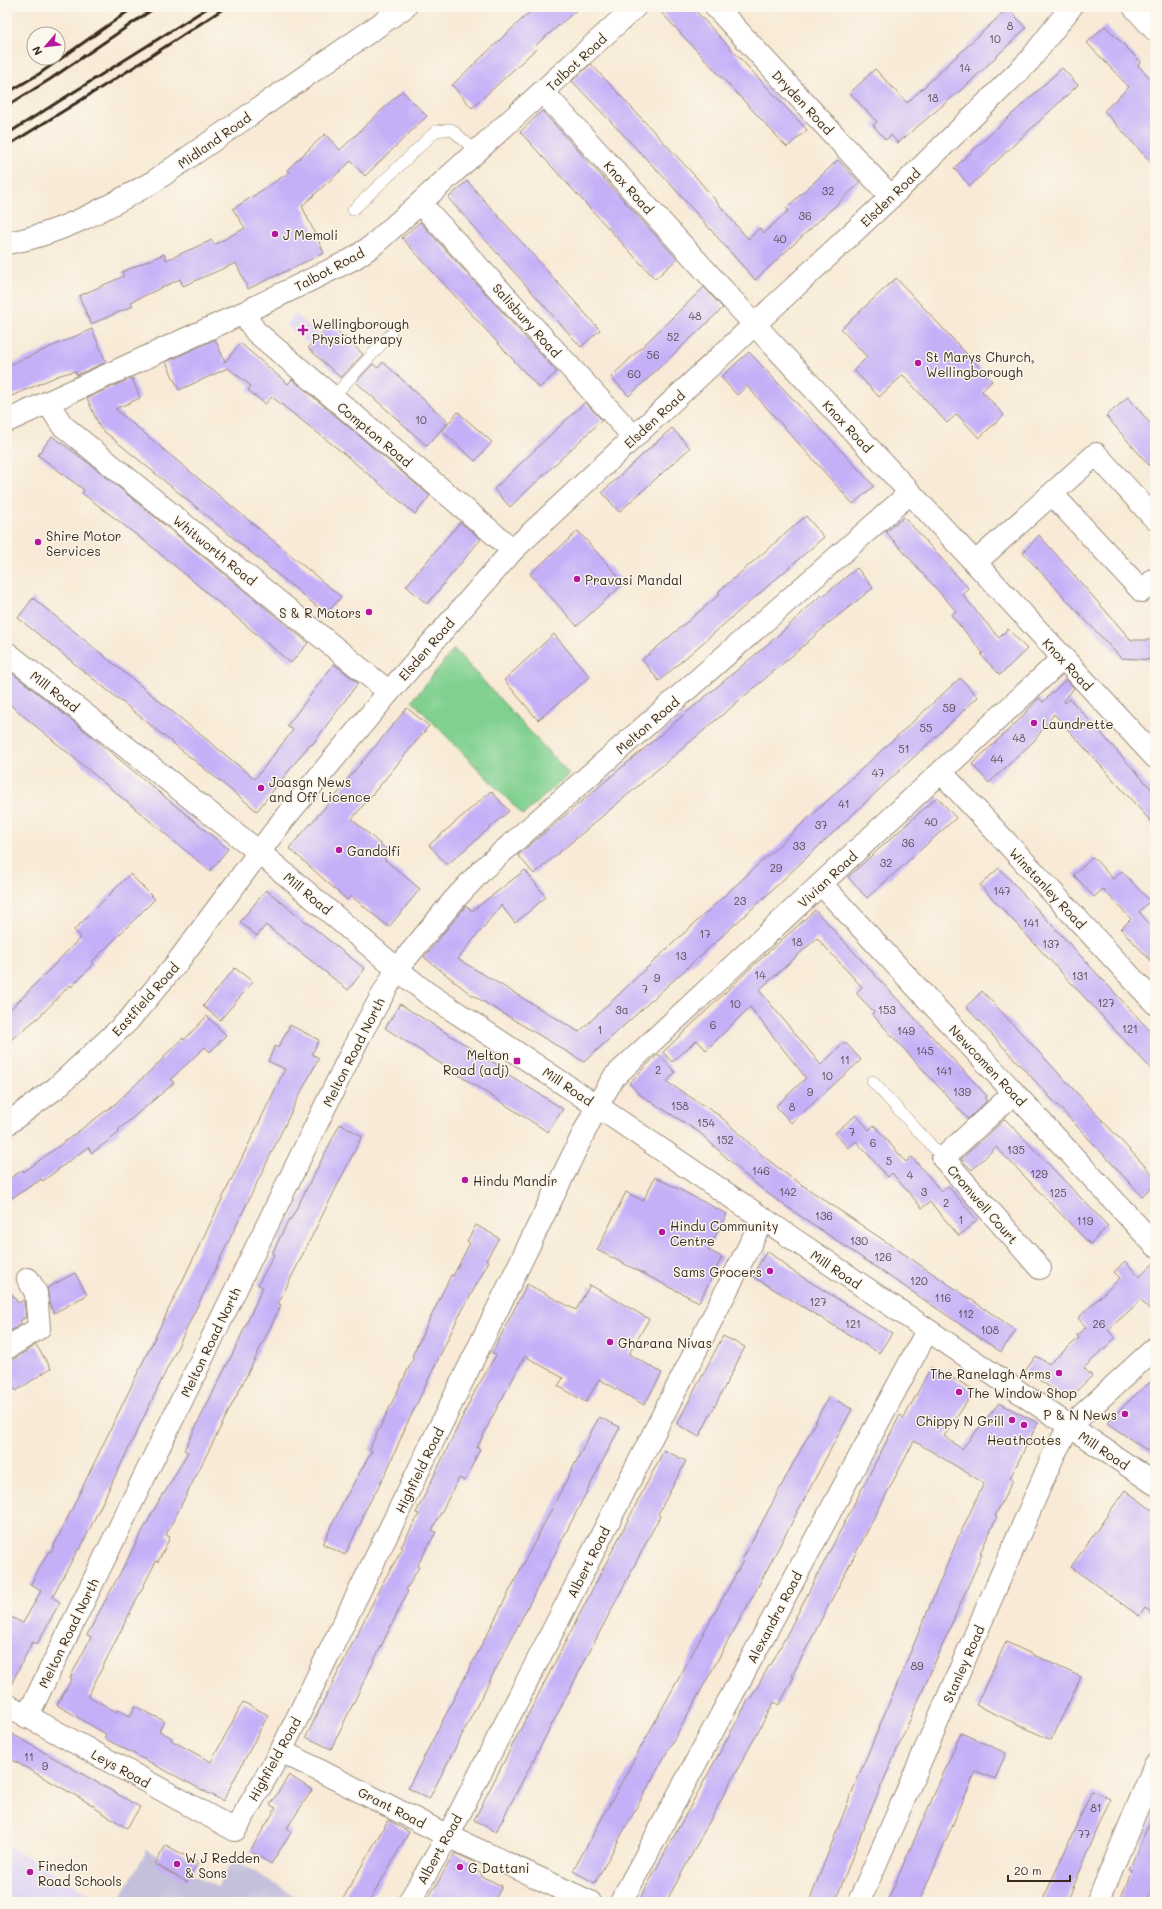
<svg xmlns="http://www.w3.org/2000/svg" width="1162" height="1909" font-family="Mali,sans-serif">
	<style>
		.built { fill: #e0d4f4 }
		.industrial { fill: #c4c0db }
		.green { fill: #80d090; stroke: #5e7d57 }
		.building { fill: #c5b0f8 }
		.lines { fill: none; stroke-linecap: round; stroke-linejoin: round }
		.lane-casing { stroke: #9a8a7a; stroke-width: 12 }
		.street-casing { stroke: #9a8a7a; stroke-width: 24 }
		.secondary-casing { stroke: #9a8a7a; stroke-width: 24 }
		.lane { stroke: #fff; stroke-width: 11 }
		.street { stroke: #fff; stroke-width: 22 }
		.secondary { stroke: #fff; stroke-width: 22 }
		.rail { stroke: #3b2a1e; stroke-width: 3 }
		.poi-dot { fill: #b5179e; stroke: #fbf7ec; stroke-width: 1.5 }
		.labels { text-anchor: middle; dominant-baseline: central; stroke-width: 3; stroke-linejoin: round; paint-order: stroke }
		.number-label { font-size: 11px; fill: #5e4c54 }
		.street-label { font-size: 13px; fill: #3b2a1e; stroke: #fbf7ec }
		.poi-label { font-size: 13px; fill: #3b2a1e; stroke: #fbf7ec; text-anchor: start }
	</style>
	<rect width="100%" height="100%" fill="#fbf7ec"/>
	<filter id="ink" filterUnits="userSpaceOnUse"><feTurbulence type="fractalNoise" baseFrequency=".025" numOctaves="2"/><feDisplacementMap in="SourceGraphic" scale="8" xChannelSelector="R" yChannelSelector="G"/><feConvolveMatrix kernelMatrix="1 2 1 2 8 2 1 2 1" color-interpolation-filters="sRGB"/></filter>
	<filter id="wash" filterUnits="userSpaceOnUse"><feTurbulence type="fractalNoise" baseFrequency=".012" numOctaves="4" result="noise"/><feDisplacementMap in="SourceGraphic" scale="16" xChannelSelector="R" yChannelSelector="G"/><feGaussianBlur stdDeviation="0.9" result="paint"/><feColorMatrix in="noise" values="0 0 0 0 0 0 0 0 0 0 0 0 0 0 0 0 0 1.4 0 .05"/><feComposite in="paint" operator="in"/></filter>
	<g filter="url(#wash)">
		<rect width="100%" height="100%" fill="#f8ead6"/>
		<!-- built -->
		<path class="built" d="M295 314 319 335 310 345 286 325Z
			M7 1845 98 1899 103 1902H7Z"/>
		<!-- industrial -->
		<path class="industrial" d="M147 1850 217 1887 234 1859 297 1897 295 1902H118Z"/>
		<!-- green -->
		<path class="green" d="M454 649 569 774 523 815 412 701Z"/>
		<g id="blocks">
			<!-- building -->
			<path class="building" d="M535 7H580L535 46 537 48 472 108 452 85Z
				M656 7H692L807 130 787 147Z
				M1008 8 1026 28 968 84 898 143 891 135 886 140 873 125 877 122 850 93 875 69 907 103Z
				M1105 26 1141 62 1138 65 1155 84V167L1104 111 1129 87 1087 43Z
				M591 64 695 176 748 239 760 228 764 233 789 210 786 208 838 160 860 183 755 280 673 187 572 81Z
				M1062 68 1078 85 970 186 954 168Z
				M402 91 427 116 365 176 351 161 302 206 324 253 248 289 236 263 183 286 180 279 131 302 133 306 91 324 79 296 124 276 122 272 164 254 166 260 212 240 214 245 245 228 233 209 290 172 287 170 325 134 340 150Z
				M542 111 677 259 655 279 520 132Z
				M467 181 600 330 581 347 448 198Z
				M420 222 557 372 539 388 402 238Z
				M896 278 992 381 982 391 1004 415 979 438 957 414 947 423 903 375 879 397 854 370 867 357 841 329Z
				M704 287 723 308 629 396 611 377Z
				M330 324 363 354 341 378 308 348Z
				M92 329 106 362 77 375 75 371 60 375 7 398V366Z
				M215 339 225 362 240 343 288 384 292 379 430 496 415 514 342 452 272 397 265 404 248 390 251 386 228 368 179 390 166 362Z
				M749 352 874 486 853 504 747 386 737 395 721 377Z
				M383 362 448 422 427 446 356 382 373 364 378 368Z
				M132 378 140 398 115 409 341 597 326 614 100 428 87 398Z
				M1128 397 1155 429V472L1106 416Z
				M585 402 602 420 510 507 494 489Z
				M458 412 492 442 475 461 442 431Z
				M672 428 690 448 619 512 602 492Z
				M52 436 99 471 308 643 291 663 151 546 82 493 84 490 38 455Z
				M806 516 824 537 659 681 642 660 720 594 718 592Z
				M904 517 969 589 963 595 999 638 1008 629 1027 649 1000 675 981 655 983 653 951 615 956 611 886 532Z
				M460 522 481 539 427 604 406 586Z
				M578 531 624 583 577 626 530 574Z
				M1039 535 1131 640H1155V660L1121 658 1023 553Z
				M857 568 873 588 829 623 793 655 534 874 518 855 782 632 821 595 823 596Z
				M33 598 255 779 293 730 287 726 334 664 358 683 312 745 310 744 257 811 18 618Z
				M554 634 590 677 538 720 504 680Z
				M7 669 74 722 228 849 210 871 7 702Z
				M960 678 978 697 756 905 584 1062 469 993 424 957 466 906 472 911 525 870 546 897 515 923 501 905 458 959 579 1032 669 947Z
				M1066 679 1074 688 1064 701 1065 703 1070 699 1155 793V826L1054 714 1034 741 989 783 972 764 1017 722 1039 698 1043 702Z
				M407 708 429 726 352 819 389 852 384 859 420 889 389 927 351 896 347 900 289 848 348 782 346 781Z
				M491 791 509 811 447 865 429 845Z
				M937 797 956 818 867 898 848 877Z
				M1093 857 1113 879 1122 871 1150 901 1139 912 1155 930V965L1121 929 1131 919 1103 889 1094 897 1074 875Z
				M999 868 1155 1036V1073L980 885Z
				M130 874 155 899 92 962 94 964 71 987 70 985 39 1017 7 1043V1012L17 1003 81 937 74 930Z
				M266 890 365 969 348 990 266 925 257 936 240 922Z
				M815 910 987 1096 985 1098 987 1101 968 1119 872 1014 874 1012 856 993 862 987 817 938 759 990 821 1065 845 1042 861 1060 791 1123 776 1106 806 1078 750 1007 706 1050 697 1040 672 1062 663 1052 754 965Z
				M235 968 253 982 220 1020 203 1006Z
				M982 991 1155 1177V1184L1142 1196 966 1007Z
				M400 1004 504 1069 503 1071 563 1109 548 1132 385 1028Z
				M207 1016 226 1035 210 1052 205 1047 171 1079 174 1083 118 1130 120 1132 92 1153 88 1147 43 1181 42 1179 7 1201V1180L23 1170 24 1172 115 1104 165 1057 164 1056 183 1038 184 1040Z
				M290 1025 319 1040 312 1054 319 1058 296 1102 80 1549H78L52 1597 60 1602 37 1644 32 1642 7 1693V1615L23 1623 41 1591 30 1585 49 1551 51 1552 285 1069 268 1061 275 1046 278 1048Z
				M658 1054 675 1072 667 1082 720 1116 762 1155 789 1176 1016 1330 1001 1352 774 1198 744 1174 699 1132 639 1094 629 1083Z
				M856 1115 869 1130 874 1125 906 1162 912 1157 941 1191 948 1186 977 1220 959 1236 930 1202 922 1208 892 1173 888 1177 856 1141 848 1148 835 1133Z
				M1005 1119 1108 1226 1090 1244 996 1147 972 1170 961 1159Z
				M340 1124 362 1136 278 1304 281 1305 253 1363 166 1535 170 1537 158 1562 156 1561 88 1696 117 1712 118 1710 130 1716 135 1706 164 1721 159 1731 172 1738 171 1740 211 1762 243 1702 268 1715 223 1801 104 1738 106 1734 57 1705 72 1679 70 1678 91 1637 87 1635 163 1493 164 1494 188 1452 184 1450 235 1349 263 1287 258 1285 274 1255 272 1254 289 1219H291Z
				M655 1177 727 1214 708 1250 722 1257 699 1302 597 1250 626 1192 643 1201Z
				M476 1225 499 1238 486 1260 489 1261 479 1280 458 1318 406 1426 385 1475 362 1516H364L345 1555 323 1544 343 1502 372 1451 369 1450 414 1357 412 1356 451 1275 453 1276 470 1243 467 1241Z
				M767 1251 788 1267V1268L892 1333 879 1353 752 1276Z
				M1125 1261 1139 1277 1155 1262V1315L1141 1300 1108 1330 1115 1338 1084 1368 1092 1376 1068 1399 1025 1371 1036 1356 1049 1364 1079 1338 1077 1335 1086 1327 1078 1318 1120 1278 1114 1272Z
				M75 1273 87 1295 54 1313 50 1305 47 1288Z
				M527 1284 576 1310 590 1285 649 1319 629 1354 662 1373 644 1405 599 1379 586 1402 558 1386 563 1378 525 1356 490 1421 477 1448 480 1449 465 1481 459 1478 432 1530 436 1532 417 1566 419 1567 406 1590 408 1591 331 1749 306 1737 383 1582 403 1548 401 1547 419 1514 416 1513 475 1391 496 1355 492 1353Z
				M7 1287 18 1303 24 1300 26 1317 20 1321 22 1324 7 1333Z
				M723 1336 745 1347 699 1437 677 1424Z
				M36 1345 51 1368 16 1391 7 1377V1360L14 1359Z
				M931 1367 975 1390 944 1436 962 1449 999 1403 1038 1423 1010 1478 1013 1480 995 1516 997 1517 980 1553 982 1554 866 1821 835 1902H809L852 1792 959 1536 984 1483 914 1441 792 1676 794 1677 779 1705 774 1702 666 1902H638L750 1697 751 1698 770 1664 771 1665 900 1415 904 1418Z
				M1155 1378V1456L1107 1423 1133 1397Z
				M829 1396 852 1409 755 1592 595 1883 573 1871 743 1561 742 1560Z
				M599 1417 620 1427 429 1799 408 1788Z
				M664 1450 686 1461 658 1514 660 1516 496 1832 474 1820Z
				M1125 1490 1155 1512V1615L1145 1608 1139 1616 1071 1567Z
				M1006 1642 1081 1677 1051 1740 976 1705Z
				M7 1731 140 1807 127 1828 95 1808 96 1807 7 1757Z
				M961 1733 1006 1753 995 1779 976 1771 919 1902H887Z
				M289 1775 312 1790 287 1828 292 1831 271 1864 250 1851 276 1808 270 1805Z
				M1092 1791 1110 1799 1067 1902H1042Z
				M1155 1810V1883L1147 1902H1119L1132 1871 1129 1870Z
				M388 1820 409 1832 369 1902H341Z
				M166 1845 198 1863 187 1882 155 1864Z
				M455 1853 475 1862 472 1868 482 1874 481 1876 502 1886 494 1902H426Z"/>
		</g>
	</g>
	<g filter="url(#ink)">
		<use href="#blocks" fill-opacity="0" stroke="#9a8a7a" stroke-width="1"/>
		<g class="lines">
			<defs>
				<path id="lane" d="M353 210 436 131 451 129 477 152
					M333 397 391 334
					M872 1081 943 1158"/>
				<path id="street" d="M716 7 891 197
					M543 92 754 324 1155 757
					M420 203 634 437
					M243 313 256 332 513 550
					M48 403 62 425 389 692
					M7 421 243 313 353 259 372 246 420 203 635 7
					M1052 494 1142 591 1155 579
					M975 563 1096 454 1155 519
					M941 772 1155 1003
					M822 885 1155 1245
					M1014 1093 943 1158 1040 1268
					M7 1348 39 1328 36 1293 28 1279
					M7 1705 235 1830 281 1751 597 1106 614 1077 1063 658
					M27 1717 360 1035 397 969 454 900 483 869 910 493
					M281 1751 448 1836 590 1902
					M409 1902 448 1836 763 1219
					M621 1902 927 1331
					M859 1902 1054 1454 1069 1427 1155 1348
					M1098 1902 1155 1765"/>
				<path id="secondary" d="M1134 7 1155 30
					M7 243C59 235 108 207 153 182L405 7
					M7 653 259 852 397 969 427 993 597 1106 1155 1484
					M7 1124 56 1088 128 1021 176 964 283 820 389 692 513 550 891 197 1029 61 1071 7"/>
			</defs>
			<!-- lane casing -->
			<use href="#lane" class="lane-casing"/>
			<!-- street casing -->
			<use href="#street" class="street-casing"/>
			<!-- secondary casing -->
			<use href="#secondary" class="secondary-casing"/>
			<!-- lane -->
			<use href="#lane" class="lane"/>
			<!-- street -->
			<use href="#street" class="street"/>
			<!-- secondary -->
			<use href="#secondary" class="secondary"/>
			<!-- rail -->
			<path class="rail" d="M7 93 39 74 134 7
				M7 106 49 80 156 7
				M7 134 209 7
				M7 146 131 69 226 7"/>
		</g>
	</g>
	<!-- markers -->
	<g class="poi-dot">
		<circle cx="275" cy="234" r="4"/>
		<path d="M301 324h4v4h4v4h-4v4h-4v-4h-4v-4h4z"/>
		<circle cx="918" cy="363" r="4"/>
		<circle cx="38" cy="542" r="4"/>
		<circle cx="577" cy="579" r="4"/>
		<circle cx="369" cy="612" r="4"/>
		<circle cx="1034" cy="723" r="4"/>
		<circle cx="261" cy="788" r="4"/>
		<circle cx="339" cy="850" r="4"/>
		<rect x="513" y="1057" width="8" height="8" rx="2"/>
		<circle cx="465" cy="1180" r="4"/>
		<circle cx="662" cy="1232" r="4"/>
		<circle cx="770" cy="1271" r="4"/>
		<circle cx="610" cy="1342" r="4"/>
		<circle cx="1059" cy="1373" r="4"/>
		<circle cx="959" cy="1392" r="4"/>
		<circle cx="1125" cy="1414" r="4"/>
		<circle cx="1012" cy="1420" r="4"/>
		<circle cx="1024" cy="1425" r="4"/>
		<circle cx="177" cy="1864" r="4"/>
		<circle cx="460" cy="1867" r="4"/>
		<circle cx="30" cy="1872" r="4"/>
	</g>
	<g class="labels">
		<!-- number labels -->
		<g class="number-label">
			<text x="1010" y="25">8</text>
			<text x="995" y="38">10</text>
			<text x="965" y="67">14</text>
			<text x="933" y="97">18</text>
			<text x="828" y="190">32</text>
			<text x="805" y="215">36</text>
			<text x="780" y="238">40</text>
			<text x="695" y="315">48</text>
			<text x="673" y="336">52</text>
			<text x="653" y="354">56</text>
			<text x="634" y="373">60</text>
			<text x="421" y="419">10</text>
			<text x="949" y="707">59</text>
			<text x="926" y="727">55</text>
			<text x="1019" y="737">48</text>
			<text x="904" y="748">51</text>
			<text x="997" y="758">44</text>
			<text x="878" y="772">47</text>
			<text x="844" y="803">41</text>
			<text x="931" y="821">40</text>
			<text x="821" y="824">37</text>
			<text x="908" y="842">36</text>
			<text x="799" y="845">33</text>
			<text x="886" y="862">32</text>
			<text x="776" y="867">29</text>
			<text x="1002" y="890">147</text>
			<text x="740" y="900">23</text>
			<text x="1031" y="922">141</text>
			<text x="705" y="933">17</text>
			<text x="797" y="941">18</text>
			<text x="1051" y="943">137</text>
			<text x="681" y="955">13</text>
			<text x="760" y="974">14</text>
			<text x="1080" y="975">131</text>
			<text x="657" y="977">9</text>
			<text x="645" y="988">7</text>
			<text x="1106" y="1002">127</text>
			<text x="735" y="1003">10</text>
			<text x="622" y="1009">3a</text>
			<text x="887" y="1009">153</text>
			<text x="713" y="1024">6</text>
			<text x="1130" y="1028">121</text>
			<text x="600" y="1029">1</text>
			<text x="906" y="1030">149</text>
			<text x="925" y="1050">145</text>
			<text x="845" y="1059">11</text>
			<text x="658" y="1069">2</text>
			<text x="944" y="1070">141</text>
			<text x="827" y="1075">10</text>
			<text x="810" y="1091">9</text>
			<text x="962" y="1091">139</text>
			<text x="680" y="1105">158</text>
			<text x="792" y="1106">8</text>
			<text x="706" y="1122">154</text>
			<text x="852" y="1131">7</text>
			<text x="725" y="1139">152</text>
			<text x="873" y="1142">6</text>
			<text x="1016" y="1149">135</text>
			<text x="889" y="1160">5</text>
			<text x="761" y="1170">146</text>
			<text x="1039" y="1173">129</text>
			<text x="910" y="1174">4</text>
			<text x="788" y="1191">142</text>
			<text x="924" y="1191">3</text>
			<text x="1058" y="1192">125</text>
			<text x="946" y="1202">2</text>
			<text x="824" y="1215">136</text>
			<text x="961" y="1219">1</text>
			<text x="1085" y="1220">119</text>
			<text x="859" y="1240">130</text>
			<text x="883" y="1256">126</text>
			<text x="919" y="1280">120</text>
			<text x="943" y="1297">116</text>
			<text x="818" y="1301">127</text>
			<text x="966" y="1313">112</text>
			<text x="853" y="1323">121</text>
			<text x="1099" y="1323">26</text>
			<text x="990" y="1329">108</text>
			<text x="917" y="1665">89</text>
			<text x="29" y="1756">11</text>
			<text x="45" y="1765">9</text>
			<text x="1096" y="1807">81</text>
			<text x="1084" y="1833">77</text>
		</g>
		<!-- street labels -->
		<g class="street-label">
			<text transform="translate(576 62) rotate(-43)">Talbot Road</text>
			<text transform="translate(803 102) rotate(47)">Dryden Road</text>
			<text transform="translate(214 140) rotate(-35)">Midland Road</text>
			<text transform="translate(629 187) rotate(48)">Knox Road</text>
			<text transform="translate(890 197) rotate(-44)">Elsden Road</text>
			<text transform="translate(329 269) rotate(-28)">Talbot Road</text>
			<text transform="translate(527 320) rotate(48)">Salisbury Road</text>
			<text transform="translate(654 419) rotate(-43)">Elsden Road</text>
			<text transform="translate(848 426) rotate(47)">Knox Road</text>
			<text transform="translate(375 434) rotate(40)">Compton Road</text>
			<text transform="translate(215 550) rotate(39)">Whitworth Road</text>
			<text transform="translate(426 649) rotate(-49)">Elsden Road</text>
			<text transform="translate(1068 664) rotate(47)">Knox Road</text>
			<text transform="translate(55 691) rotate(38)">Mill Road</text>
			<text transform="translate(647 725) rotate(-41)">Melton Road</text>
			<text transform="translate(827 879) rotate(-43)">Vivian Road</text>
			<text transform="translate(1048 888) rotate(47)">Winstanley Road</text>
			<text transform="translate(308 893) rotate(40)">Mill Road</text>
			<text transform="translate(145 999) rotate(-48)">Eastfield Road</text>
			<text transform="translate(353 1052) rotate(-63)">Melton Road North</text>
			<text transform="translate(988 1065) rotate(47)">Newcomen Road</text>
			<text transform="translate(568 1086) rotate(34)">Mill Road</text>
			<text transform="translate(983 1204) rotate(49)">Cromwell Court</text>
			<text transform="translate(836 1269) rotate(34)">Mill Road</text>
			<text transform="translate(210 1342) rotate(-64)">Melton Road North</text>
			<text transform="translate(1104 1450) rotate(34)">Mill Road</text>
			<text transform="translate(419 1470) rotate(-64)">Highfield Road</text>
			<text transform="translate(588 1562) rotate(-63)">Albert Road</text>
			<text transform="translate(774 1617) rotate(-62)">Alexandra Road</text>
			<text transform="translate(68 1633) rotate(-64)">Melton Road North</text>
			<text transform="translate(963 1664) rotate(-66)">Stanley Road</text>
			<text transform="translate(274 1759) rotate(-61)">Highfield Road</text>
			<text transform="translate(121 1768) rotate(29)">Leys Road</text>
			<text transform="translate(392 1807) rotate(27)">Grant Road</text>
			<text transform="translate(439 1849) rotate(-61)">Albert Road</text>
		</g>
		<!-- poi labels -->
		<g class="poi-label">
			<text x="283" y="234">J Memoli</text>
			<text x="312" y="323">Wellingborough<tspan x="312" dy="15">Physiotherapy</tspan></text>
			<text x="926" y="356">St Marys Church,<tspan x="926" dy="15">Wellingborough</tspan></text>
			<text x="46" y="535">Shire Motor<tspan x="46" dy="15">Services</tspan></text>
			<text x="585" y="579">Pravasi Mandal</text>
			<text x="361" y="612" text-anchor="end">S &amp; R Motors</text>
			<text x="1042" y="723">Laundrette</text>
			<text x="269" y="781">Joasgn News<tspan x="269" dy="15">and Off Licence</tspan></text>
			<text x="347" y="850">Gandolfi</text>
			<text x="509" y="1054" text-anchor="end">Melton<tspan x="509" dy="15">Road (adj)</tspan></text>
			<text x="473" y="1180">Hindu Mandir</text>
			<text x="670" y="1225">Hindu Community<tspan x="670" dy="15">Centre</tspan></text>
			<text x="762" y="1271" text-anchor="end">Sams Grocers</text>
			<text x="618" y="1342">Gharana Nivas</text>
			<text x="1051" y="1373" text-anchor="end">The Ranelagh Arms</text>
			<text x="967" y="1392">The Window Shop</text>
			<text x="1117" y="1414" text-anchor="end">P &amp; N News</text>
			<text x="1004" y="1420" text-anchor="end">Chippy N Grill</text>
			<text x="1024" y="1439" text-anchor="middle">Heathcotes</text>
			<text x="185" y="1857">W J Redden<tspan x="185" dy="15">&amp; Sons</tspan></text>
			<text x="38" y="1865">Finedon<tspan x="38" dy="15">Road Schools</tspan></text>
			<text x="468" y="1867">G Dattani</text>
		</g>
	</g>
	<!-- margin -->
	<rect width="1162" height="1909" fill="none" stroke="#fbf7ec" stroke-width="24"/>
	<!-- north arrow -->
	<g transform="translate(46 46) rotate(242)"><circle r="19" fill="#fbf7ec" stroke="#aea59a"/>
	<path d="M0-3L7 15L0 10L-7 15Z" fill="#b5179e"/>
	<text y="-6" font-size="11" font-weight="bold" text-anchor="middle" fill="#3b2a1e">N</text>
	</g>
	<!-- scale -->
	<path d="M1008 1875v6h62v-6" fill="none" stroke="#3b2a1e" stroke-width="2"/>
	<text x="1014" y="1875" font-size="12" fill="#3b2a1e" stroke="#fbf7ec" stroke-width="3" paint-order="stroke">20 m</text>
</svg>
